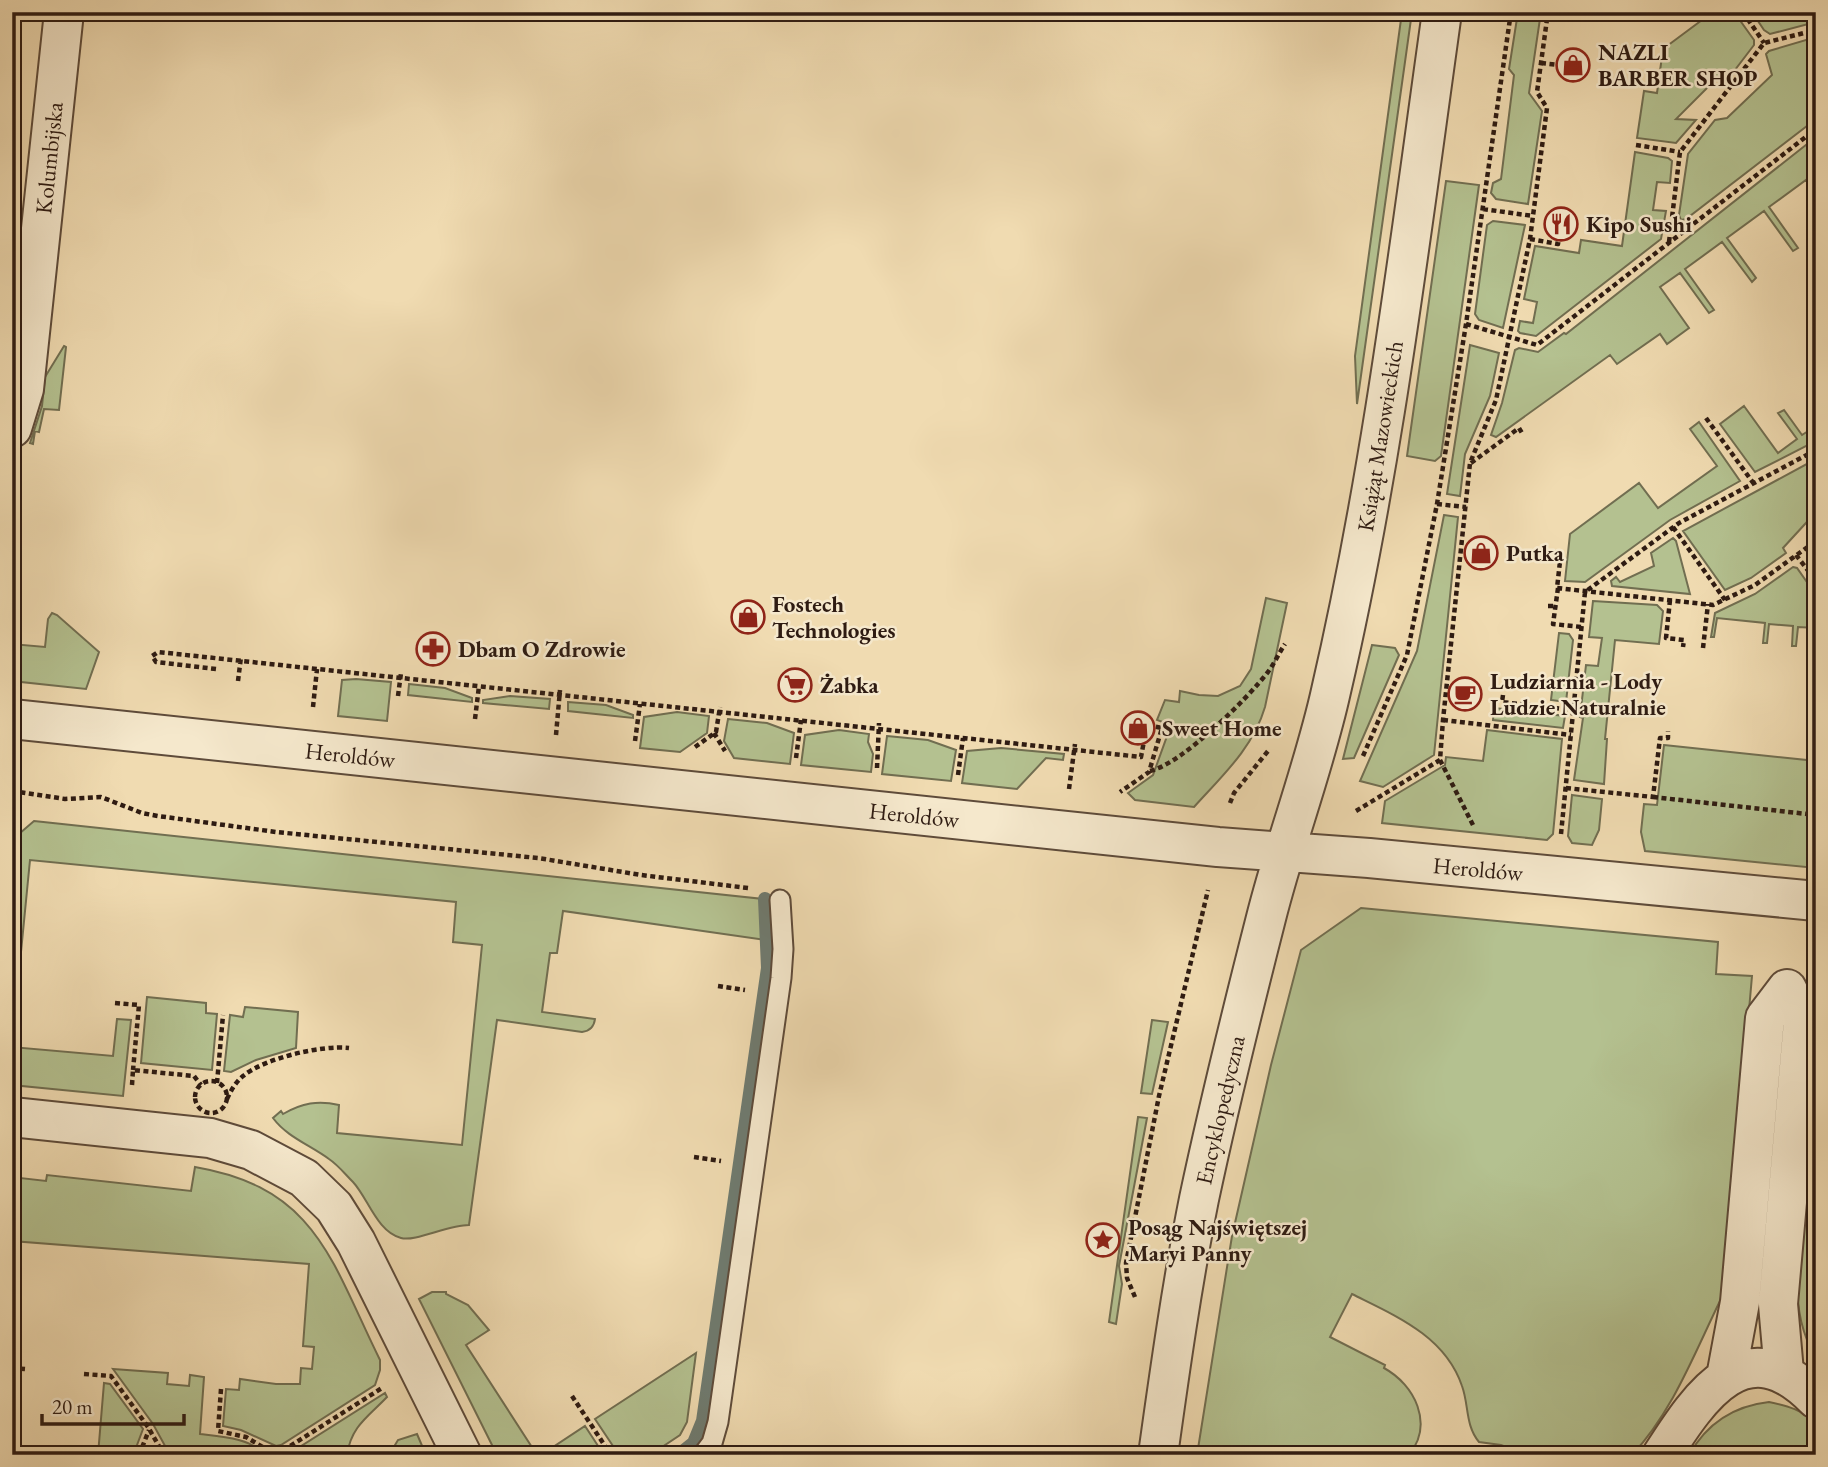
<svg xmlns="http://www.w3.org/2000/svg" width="1828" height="1467" font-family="'EB Garamond',serif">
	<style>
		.green { fill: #b4c190; stroke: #716e51; stroke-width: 2 }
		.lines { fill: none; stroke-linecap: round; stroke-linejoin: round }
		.stream { stroke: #6f7b70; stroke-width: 14 }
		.service-casing { stroke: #5e4b3a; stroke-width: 23 }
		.minor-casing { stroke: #5e4b3a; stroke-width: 42 }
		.path { stroke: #2e1b12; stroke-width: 4.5; stroke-dasharray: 5 3.5; stroke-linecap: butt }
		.service { stroke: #f5e8cc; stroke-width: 19 }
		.minor { stroke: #f5e8cc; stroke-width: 38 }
		.labels { text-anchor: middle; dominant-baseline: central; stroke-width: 5; stroke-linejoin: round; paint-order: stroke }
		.poi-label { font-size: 23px; font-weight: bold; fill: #2e1b12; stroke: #f5e8cc; text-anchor: start }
		.street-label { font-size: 23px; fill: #2e1b12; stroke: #f5e8cc }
	</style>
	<rect width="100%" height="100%" fill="#f0dbb1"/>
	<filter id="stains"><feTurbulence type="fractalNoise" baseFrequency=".00286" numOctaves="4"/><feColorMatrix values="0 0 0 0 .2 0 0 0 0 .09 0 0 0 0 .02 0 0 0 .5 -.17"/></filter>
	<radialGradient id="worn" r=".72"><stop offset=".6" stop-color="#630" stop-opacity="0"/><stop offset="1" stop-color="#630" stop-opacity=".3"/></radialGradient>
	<!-- green -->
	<path class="green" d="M1402 12H1412L1357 404 1355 356Z
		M1518 12H1541L1529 93 1542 111 1528 204 1496 199 1491 193 1493 183 1501 179 1514 75 1509 69Z
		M1703 12H1734L1754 40V45L1728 79 1720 75 1676 119 1696 120 1676 143 1637 138 1644 91 1657 93 1663 49 1706 17Z
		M1752 12H1816V22L1770 34 1764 30Z
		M1816 37V119L1686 219 1681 220 1679 215 1688 154 1715 120 1727 118 1772 75 1766 54 1769 51Z
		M1816 137V173L1810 177 1816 185V194L1806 180 1769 207 1798 248 1793 251 1764 211 1727 238 1756 278 1752 282 1722 242 1685 269 1714 310 1709 313 1680 273 1660 287 1689 328 1667 344 1660 334 1617 364 1610 355 1496 437 1491 435 1502 403 1515 350 1519 348 1538 352 1564 333 1566 334Z
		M1635 152 1668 158 1672 161 1670 183 1657 182 1653 210 1666 211 1661 239 1536 336 1520 333 1518 331 1520 321 1533 323 1537 302 1524 299 1535 246 1579 253 1581 240 1622 246Z
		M1446 181 1479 185 1441 456 1435 461 1407 456Z
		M1493 221 1525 225 1503 328 1479 320 1475 314 1487 225Z
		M1470 345 1499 353 1490 396 1465 454 1460 496 1447 494Z
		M64 346 66 347 59 410 44 409 39 432 35 431 33 444 30 443 42 406 45 377Z
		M1744 406 1778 453 1797 439 1778 413 1784 410 1802 435 1816 426V441L1755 472 1720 424Z
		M1699 422 1740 481 1670 520 1585 582 1565 581 1570 534 1639 483 1658 508 1717 466 1690 429Z
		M1816 459V512L1783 548 1786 553 1751 578 1725 590 1683 531Z
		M1444 515 1458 517 1434 755 1383 787 1360 781 1417 651Z
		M1673 538 1676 541 1690 594 1612 586 1611 581 1616 577 1620 582 1654 566 1651 553Z
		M1793 567 1797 568 1816 595V628L1798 627 1796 646H1792L1793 626 1769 624 1767 643H1763L1765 623 1717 618 1714 637H1711L1715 613 1755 594Z
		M1266 598 1287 603 1265 707C1253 748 1222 776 1194 807L1135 800 1128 793 1153 775 1171 725 1157 720 1165 700 1179 702 1180 691 1199 695 1218 696 1240 686 1251 669Z
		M1593 601 1657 605 1663 611 1659 644 1615 640 1605 739H1607L1604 784 1574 780 1583 718 1580 717 1586 665 1598 666 1602 638 1589 637Z
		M52 613 57 615 99 652 86 689 12 681V644L45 647 48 619Z
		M1559 633 1569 634 1573 640 1566 702 1551 700Z
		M1372 645 1395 648 1399 655 1354 758 1343 759Z
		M356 679 391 682 387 721 338 716 342 680Z
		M409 684 445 688 472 698V702L408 695Z
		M510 696 550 699 549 709 483 703V700Z
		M568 702 606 705 633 715V718L568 711Z
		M1494 708 1565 716 1563 728 1493 720Z
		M677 712 709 716 707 733 680 752 640 748 644 717Z
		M728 719 767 723 794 733 790 764 734 758 724 741Z
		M839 730 869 734 868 742 873 754 871 772 801 765 805 735Z
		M1487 730 1562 739 1553 834 1547 840 1382 823 1385 801 1445 765 1446 757 1483 761Z
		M887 736 928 740 956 750 951 781 882 774Z
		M1664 745 1816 761V868L1645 851 1641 832 1644 804 1657 805Z
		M1001 748 1064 754 1063 760 1046 758 1017 789 962 783 967 751Z
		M1572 795 1602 799 1599 830 1592 845 1572 843 1568 836Z
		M34 821 763 899 766 940 563 911 557 953H550L542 1012 595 1019C594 1027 590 1031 582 1032L497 1020 469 1225C448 1225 415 1242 401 1238 377 1232 368 1198 353 1182 345 1174 338 1165 329 1159 310 1145 287 1137 273 1118L281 1111 283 1114C302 1103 318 1100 339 1105L337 1133 462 1145 482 945 453 942 456 902 30 860 12 1044V840Z
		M1361 908 1718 942 1716 974 1752 976 1725 1283 1720 1301C1694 1354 1673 1411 1632 1455H1527L1501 1445 1479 1442C1465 1425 1469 1405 1462 1386 1445 1336 1396 1316 1352 1294L1330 1337 1385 1365 1384 1368C1415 1385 1434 1424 1409 1455H1197L1232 1236 1271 1065 1301 950Z
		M147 997 206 1003V1013L217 1014 212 1070 141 1063Z
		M245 1007 298 1012 296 1048 256 1060 231 1072 224 1071 230 1015 243 1017Z
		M117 1019 131 1020 123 1096 12 1085V1047L113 1056Z
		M1152 1020 1168 1022 1152 1094 1141 1093Z
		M1811 1110H1816V1360C1802 1333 1797 1311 1797 1281Z
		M1138 1117 1147 1118 1119 1266 1122 1284 1116 1324 1109 1322Z
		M195 1167C317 1188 331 1261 380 1360V1370L375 1385 281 1445 276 1446 241 1430 223 1426 226 1389 239 1390 240 1379 276 1384H300L301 1368 312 1369 314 1347 303 1346 309 1264 12 1241V1177L46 1181 47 1175 191 1191Z
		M432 1292H446V1294L468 1305 489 1330 466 1345 537 1455H497L419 1299Z
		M696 1353 687 1422 680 1435 650 1455H619L595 1419Z
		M113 1369 168 1373 167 1384 189 1386 190 1375 204 1377 200 1434C216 1436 255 1438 262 1455H170L153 1424Z
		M104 1383 110 1384 143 1429 134 1453 130 1455H98Z
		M385 1393 387 1397C369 1416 351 1426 347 1455H287Z
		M1769 1402C1784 1405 1807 1410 1815 1426 1818 1433 1816 1446 1816 1455H1689C1707 1423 1733 1406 1769 1402Z
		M585 1426 604 1455H541Z
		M417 1434 426 1455H389L398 1440Z"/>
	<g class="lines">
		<!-- stream -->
		<path class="stream" d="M679 1455 694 1443 703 1421 768 968 765 899"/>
		<defs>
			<path id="service" d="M703 1455 712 1443 718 1422 781 978 783 949 780 900"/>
			<path id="minor" d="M12 428 24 389 64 12
				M12 719 1218 847 1369 858 1816 901
				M12 1117 210 1138 251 1150 304 1178 334 1207 356 1242 462 1455
				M1726 1377 1740 1302 1765 1018 1787 989 1803 1021 1778 1304 1784 1372
				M1158 1455C1170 1369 1182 1284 1199 1199 1219 1105 1242 1012 1266 918 1285 842 1314 768 1331 691 1383 467 1410 239 1442 12
				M1662 1455C1701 1394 1746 1327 1816 1399"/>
		</defs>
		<!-- service casing -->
		<use href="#service" class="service-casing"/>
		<!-- minor casing -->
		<use href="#minor" class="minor-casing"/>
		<!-- path -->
		<path class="path" d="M1743 12 1764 43
			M1541 63 1560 65
			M1636 145 1680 152
			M1483 209 1533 216
			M1530 239 1558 244 1559 237
			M1669 242 1680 152 1764 43 1816 30
			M1466 324 1537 345 1816 129
			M1706 418 1754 484
			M1471 463 1519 428 1522 433
			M1437 504 1466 507
			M1673 527 1725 600
			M1554 552 1561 553 1557 588 1713 605 1755 585 1816 541
			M1796 555 1816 581
			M1558 588 1553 624 1582 627
			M1670 600 1666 638 1684 640 1683 647
			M1548 606H1555
			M1703 648 1708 604
			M216 669 156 662 152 656 158 652 1141 757 1147 725 1162 728 1149 772 1120 792
			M238 681 241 657
			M1503 695 1502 702 1573 710
			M398 696 401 673
			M313 707 317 669
			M475 719 479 686
			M1443 720 1571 735
			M714 733 725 751
			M556 735 560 690
			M635 741 640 704
			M695 747 716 732 720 707
			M1363 756 1407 655 1437 504 1466 324 1511 12
			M796 758 801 720
			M877 768 879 723
			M1150 771C1183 763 1246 700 1268 672 1274 664 1279 653 1285 644
			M958 775 963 738
			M1566 788 1653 797 1660 738H1668V731
			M1069 789 1075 744
			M12 791 65 799 101 797 142 813 158 816 276 832 538 858 641 875 748 888
			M1653 797 1816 815
			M1230 803 1234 793 1268 751
			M1356 811 1440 760
			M1473 825 1440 760 1443 720 1470 463 1496 400 1530 239 1547 108 1537 92 1548 12
			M1561 834 1585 592 1679 523 1816 450
			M718 986 745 990
			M115 1003 139 1005 133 1070
			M195 1097a16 16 0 1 1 32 0a16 16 0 1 1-32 0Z
			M217 1083 223 1015
			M132 1085 133 1070 194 1076 201 1085
			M227 1099C231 1090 236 1082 243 1076 265 1058 321 1045 349 1048
			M694 1157 721 1161
			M1135 1297 1127 1278 1126 1263 1159 1096 1208 890
			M12 1368 25 1369
			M84 1374 111 1376 148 1427 164 1455
			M221 1389 218 1431 246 1437 276 1455
			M572 1396 611 1455
			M139 1455 149 1430
			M276 1455 382 1388"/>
		<!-- service -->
		<use href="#service" class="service"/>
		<!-- minor -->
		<use href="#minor" class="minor"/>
	</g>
	<!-- icons -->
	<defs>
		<symbol id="shop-ring" viewBox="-11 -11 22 22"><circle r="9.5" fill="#f5e8cc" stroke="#8f2418" stroke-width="1.5"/><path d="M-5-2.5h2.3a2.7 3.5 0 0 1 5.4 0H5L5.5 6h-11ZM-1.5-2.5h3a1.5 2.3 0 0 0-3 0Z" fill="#8f2418"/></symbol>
		<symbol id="restaurant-ring" viewBox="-11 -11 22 22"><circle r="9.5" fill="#f5e8cc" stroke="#8f2418" stroke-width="1.5"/><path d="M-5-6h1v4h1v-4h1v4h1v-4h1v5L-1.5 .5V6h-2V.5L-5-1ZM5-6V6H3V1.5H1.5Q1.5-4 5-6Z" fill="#8f2418"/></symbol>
		<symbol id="pharmacy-ring" viewBox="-11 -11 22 22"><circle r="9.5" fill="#f5e8cc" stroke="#8f2418" stroke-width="1.5"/><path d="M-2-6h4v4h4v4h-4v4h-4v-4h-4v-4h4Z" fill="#8f2418"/></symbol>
		<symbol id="supermarket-ring" viewBox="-11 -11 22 22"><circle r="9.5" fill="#f5e8cc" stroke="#8f2418" stroke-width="1.5"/><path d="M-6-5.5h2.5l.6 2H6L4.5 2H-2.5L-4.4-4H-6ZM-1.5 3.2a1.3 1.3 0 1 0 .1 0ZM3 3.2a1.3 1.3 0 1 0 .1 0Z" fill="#8f2418"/></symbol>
		<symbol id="cafe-ring" viewBox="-11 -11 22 22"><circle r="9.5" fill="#f5e8cc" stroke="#8f2418" stroke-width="1.5"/><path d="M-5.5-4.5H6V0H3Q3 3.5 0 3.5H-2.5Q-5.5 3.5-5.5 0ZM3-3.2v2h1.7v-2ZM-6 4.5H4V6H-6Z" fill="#8f2418"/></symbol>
		<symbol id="sight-ring" viewBox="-11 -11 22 22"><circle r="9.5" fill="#f5e8cc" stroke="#8f2418" stroke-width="1.5"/><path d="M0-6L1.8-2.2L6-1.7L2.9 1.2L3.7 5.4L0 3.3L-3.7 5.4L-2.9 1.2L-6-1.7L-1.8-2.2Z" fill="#8f2418"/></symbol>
	</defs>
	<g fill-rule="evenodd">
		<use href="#shop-ring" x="1554" y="46" width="38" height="38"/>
		<use href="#restaurant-ring" x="1542" y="205" width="38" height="38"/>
		<use href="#shop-ring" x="1462" y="534" width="38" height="38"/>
		<use href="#shop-ring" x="729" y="598" width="38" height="38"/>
		<use href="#pharmacy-ring" x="414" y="630" width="38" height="38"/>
		<use href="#supermarket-ring" x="776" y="666" width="38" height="38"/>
		<use href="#cafe-ring" x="1446" y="675" width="38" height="38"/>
		<use href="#shop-ring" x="1119" y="709" width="38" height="38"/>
		<use href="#sight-ring" x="1084" y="1221" width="38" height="38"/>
	</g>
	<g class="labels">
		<!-- poi labels -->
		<g class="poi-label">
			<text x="1598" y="52">NAZLI<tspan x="1598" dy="26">BARBER SHOP</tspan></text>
			<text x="1586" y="224">Kipo Sushi</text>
			<text x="1506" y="553">Putka</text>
			<text x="772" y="604">Fostech<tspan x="772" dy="26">Technologies</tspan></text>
			<text x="458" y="649">Dbam O Zdrowie</text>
			<text x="1490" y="681">Ludziarnia - Lody<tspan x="1490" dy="26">Ludzie Naturalnie</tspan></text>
			<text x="820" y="685">Żabka</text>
			<text x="1162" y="728">Sweet Home</text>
			<text x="1128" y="1227">Posąg Najświętszej<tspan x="1128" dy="26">Maryi Panny</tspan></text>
		</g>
		<!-- street labels -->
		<g class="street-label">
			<text transform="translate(49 158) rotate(-84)">Kolumbijska</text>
			<text transform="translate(1380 436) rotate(-81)">Książąt Mazowieckich</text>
			<text transform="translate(350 755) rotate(6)">Heroldów</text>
			<text transform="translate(914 815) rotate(6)">Heroldów</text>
			<text transform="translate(1478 869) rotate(5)">Heroldów</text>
			<text transform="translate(1220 1110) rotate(-77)">Encyklopedyczna</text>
		</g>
	</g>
	<!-- margin -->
	<rect width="1828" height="1467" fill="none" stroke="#f0dbb1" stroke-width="42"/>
	<rect x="14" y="14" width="1800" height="1439" fill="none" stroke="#2e1b12" stroke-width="3.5"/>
	<rect x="21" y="21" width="1786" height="1425" fill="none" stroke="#2e1b12" stroke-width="2"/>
	<!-- scale -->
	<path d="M42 1414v10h142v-10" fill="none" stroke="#2e1b12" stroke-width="3.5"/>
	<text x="52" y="1414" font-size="21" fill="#2e1b12" stroke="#f5e8cc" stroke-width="5" paint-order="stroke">20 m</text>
	<rect width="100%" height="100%" filter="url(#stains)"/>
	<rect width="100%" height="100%" fill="url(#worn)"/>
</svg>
